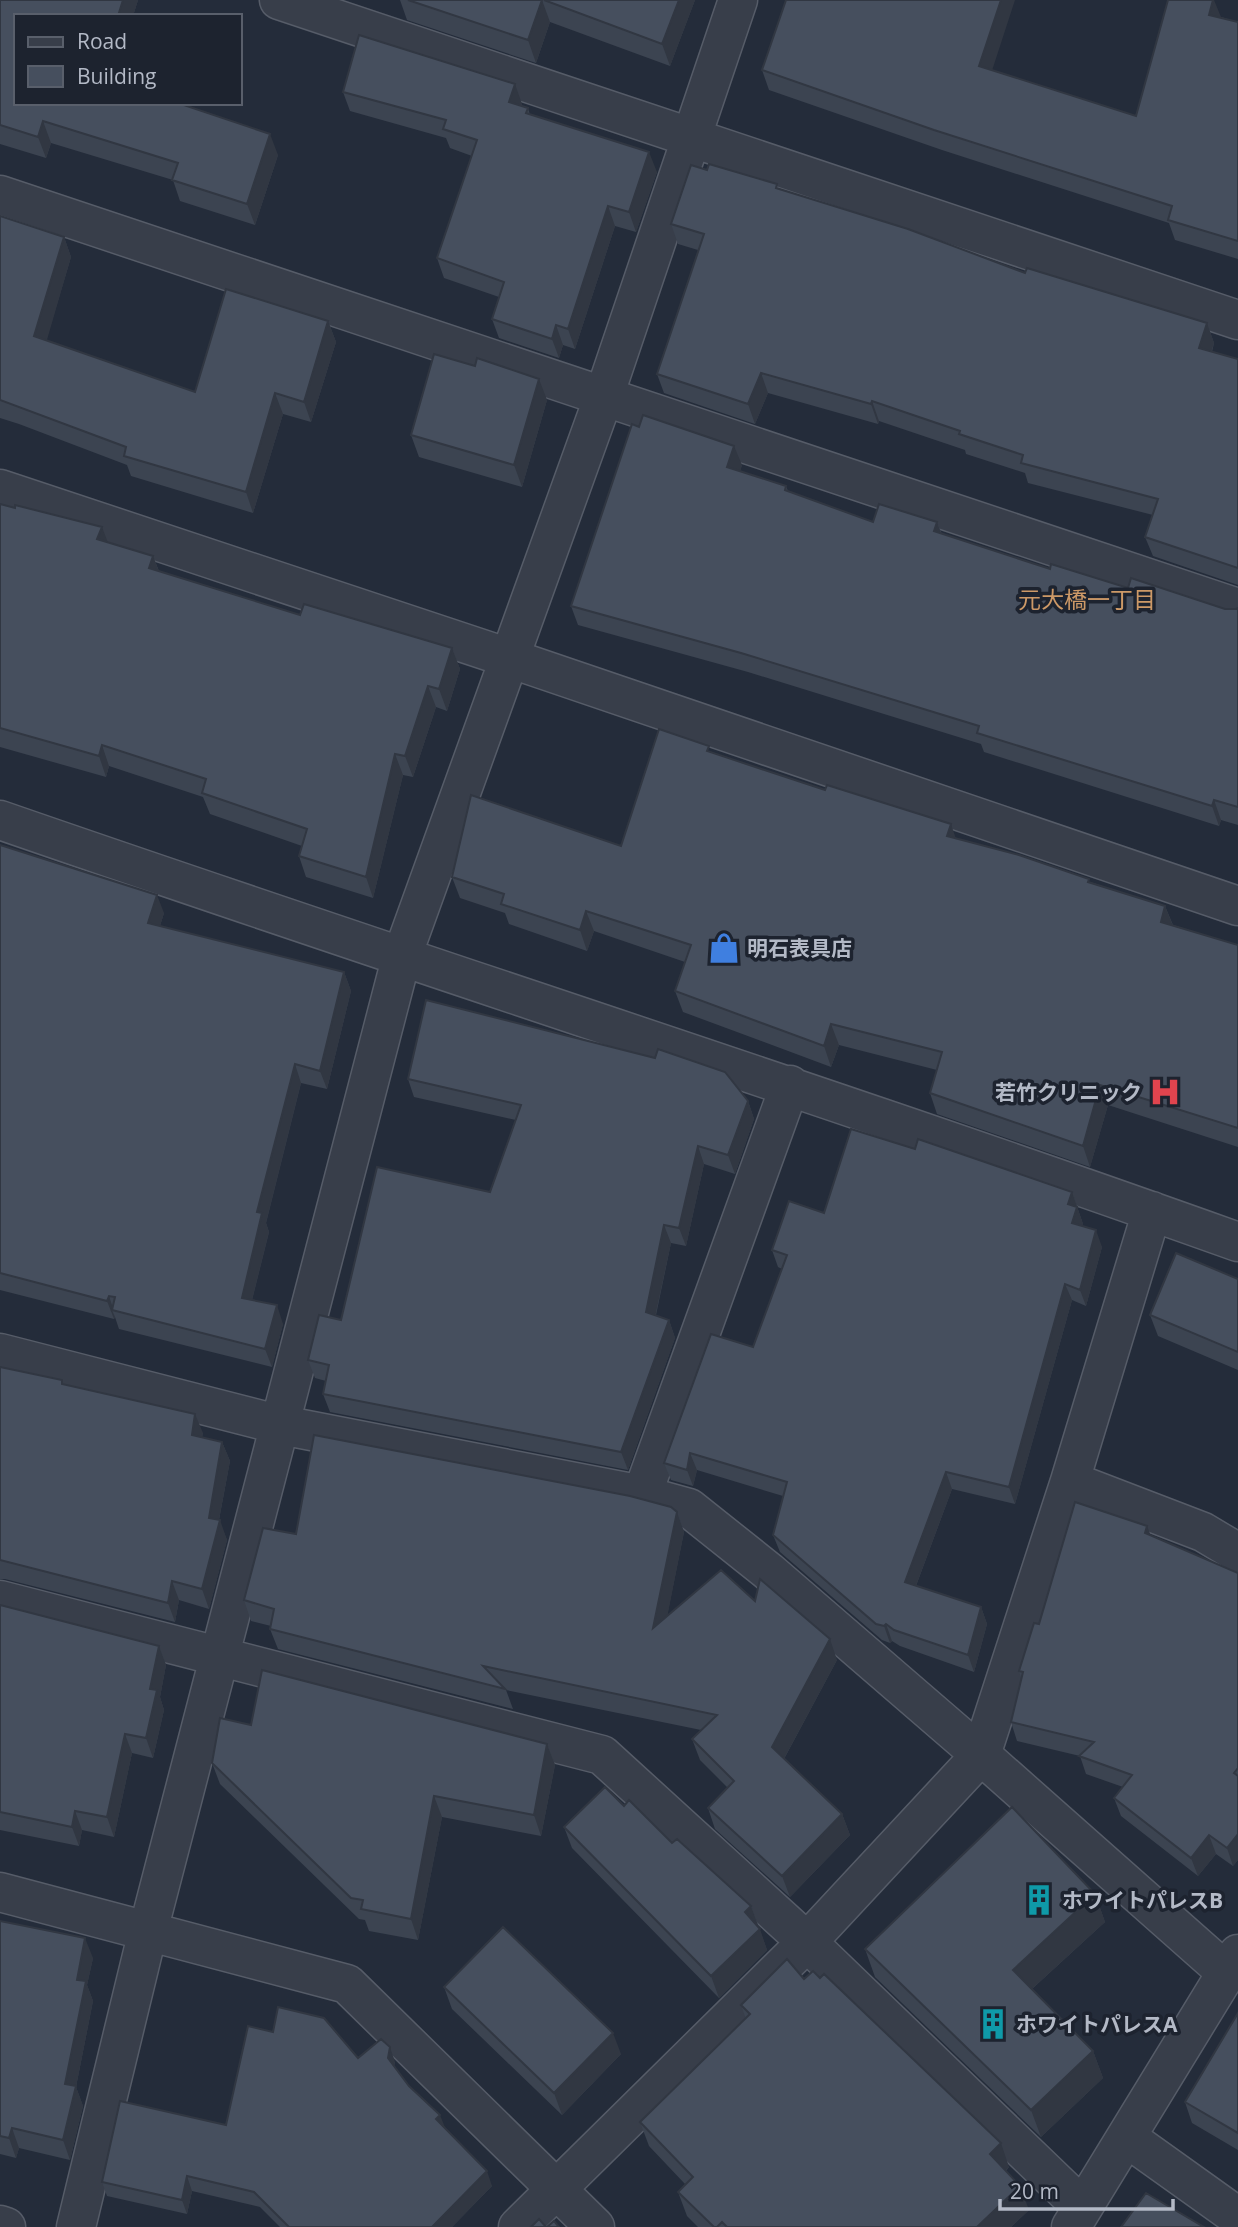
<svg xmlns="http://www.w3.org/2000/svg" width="1238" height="2227" font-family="'Open Sans','Noto Sans JP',sans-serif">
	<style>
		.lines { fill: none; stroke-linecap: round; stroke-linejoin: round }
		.minor-casing { stroke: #565c68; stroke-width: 41 }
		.minor { stroke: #383e4a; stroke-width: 38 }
		.wall { fill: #3c4451 }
		.shaded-wall { fill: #313742 }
		.building { fill: #464f5e; stroke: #313742; stroke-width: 2 }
		.labels { text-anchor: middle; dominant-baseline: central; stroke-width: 7; stroke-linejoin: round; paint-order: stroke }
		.poi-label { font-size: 21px; font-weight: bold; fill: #b3b9c6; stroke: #1d232f; text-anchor: start }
		.neighbourhood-label { font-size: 23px; fill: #cd9967; stroke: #1d232f }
	</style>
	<rect width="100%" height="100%" fill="#242c3a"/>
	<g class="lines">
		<defs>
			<path id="minor" d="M279 0 1238 320
				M0 195 1238 608
				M0 489 512 659 1238 906
				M0 820C412 963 827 1095 1238 1242
				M0 1353 281 1425 642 1495 689 1508 768 1571 981 1755 1226 1972
				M1070 1481 1203 1532 1238 1553
				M642 1495 790 1085
				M0 1600 602 1755 807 1942 1082 2207
				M0 1892 347 1984 595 2227
				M1126 2137 1238 2217
				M0 2225 6 2227
				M76 2227 148 1931 401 959 604 396 738 0
				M518 2227 807 1942 981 1755 1070 1481 1152 1211
				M1071 2227 1238 1954"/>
		</defs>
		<!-- minor casing -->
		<use href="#minor" class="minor-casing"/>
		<!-- minor -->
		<use href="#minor" class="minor"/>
	</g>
	<!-- wall -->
	<path class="wall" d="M0 0H138L133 16 16 103 183 105 278 155 255 225 180 201 173 180 51 143 46 158 0 144Z
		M400 0H695L670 66 550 22 536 63 407 20Z
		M1221 17 1238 22V259L1175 240 1169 223 942 150 769 90 762 70H992L1136 116Z
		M343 92 522 104V106L528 108 530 115 657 172 636 232 615 226 575 349 563 345 559 358 499 338 492 319 499 297 444 278 437 258 472 156 450 148 446 138 350 111Z
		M707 170 779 189 1025 273 1207 323 1214 343 1212 352 1238 359V585L1153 556 1145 537 1153 515 1028 483 1025 473 966 454 965 450 879 421 878 424 768 393 755 424 664 393 657 374 698 250 678 244 671 224Z
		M0 216 64 237 71 257 46 341 195 392 328 321 336 342 311 422 283 414 253 513 131 476 127 465 19 424 0 418Z
		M547 400 522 487 419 457 411 435Z
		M742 465 740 471 786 486 788 491 873 522H937L942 534 1050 569 1128 588 1225 609H1236L1238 608V825L1221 820 1219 826 984 752 981 744 748 672 578 625 571 606Z
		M0 504 107 542 153 556 159 571 300 615 452 648 460 669 447 711 436 707 413 777 403 775 373 898 306 877 299 856 302 846 210 814 203 797 109 766 106 777 0 747Z
		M711 752 956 838 1090 882 1165 906 1173 925 1238 945V1147L1108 1105 1090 1167 937 1114 930 1093 937 1070 839 1045 831 1067 683 1012 675 991 685 962 594 931 587 951 509 924 505 913 460 898 452 877 621 846Z
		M0 845 164 913 160 926 344 972 351 991 327 1089 301 1083 266 1223 269 1232 252 1300 283 1324 272 1367 119 1329 115 1317 114 1319 0 1290Z
		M408 1079 748 1101 754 1119 735 1174 704 1164 686 1246 671 1243 656 1315 669 1320 675 1338 628 1470 330 1412 323 1394 326 1381 315 1378 308 1360 341 1320 490 1192 516 1120 414 1097Z
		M915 1149 1072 1192 1083 1224 1082 1226 1102 1247 1086 1306 1072 1300 1015 1504 952 1489 916 1586 981 1607 987 1624 974 1672 900 1646 892 1641 890 1643 882 1640 780 1552 773 1535 783 1496 697 1470 693 1486 671 1480 664 1463 753 1347 782 1269 778 1267 772 1250Z
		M1238 1279V1370L1158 1336 1150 1315Z
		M0 1367 62 1380 64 1385 203 1433 202 1437 222 1442 230 1461 219 1520 227 1540 209 1609 179 1600 175 1622 5 1579H0Z
		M677 1512 684 1532 667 1616 755 1601 837 1660 784 1759 842 1814 850 1835 790 1897 715 1829 708 1808 728 1788 700 1760 692 1739 701 1730 506 1690 513 1709 278 1649 270 1629 271 1626 251 1621 244 1600 296 1534Z
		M1150 1536 1238 1573V1860L1233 1866 1216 1854 1198 1876 1121 1816 1114 1798 1123 1787 1086 1774 1080 1756 1017 1741 1011 1722 1021 1678 1019 1671 1039 1624Z
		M0 1605 159 1646 166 1665 160 1697 164 1710 153 1758 132 1753 114 1837 82 1830 79 1846 0 1830Z
		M251 1725 547 1744 555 1765 541 1836 442 1817 418 1940 369 1931 365 1920 359 1919 220 1784 212 1763Z
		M624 1806 751 1906 767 1950 719 1998 572 1848 564 1827Z
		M1095 1894 1105 1922 1032 1989 1093 2051 1103 2078 1041 2137 875 1977 865 1949Z
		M0 1921 93 1958 87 1985 93 2001 76 2087 83 2106 70 2160 19 2148 16 2158 0 2154Z
		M804 1979 1009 2167 1006 2171 1029 2210 1011 2227H698L687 2216 678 2192 685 2184 649 2146 640 2122 746 2019 741 2005Z
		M444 1987 621 2054 562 2115 452 2009Z
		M1238 2013V2150L1192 2123 1185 2102Z
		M358 2058 395 2062 394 2066 409 2086 492 2186 452 2227H280L260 2207 192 2191 187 2214 107 2196 102 2182 226 2125Z"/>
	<!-- shaded-wall -->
	<path class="shaded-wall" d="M123 0H138L133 16H118Z
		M542 0 550 22 536 63 528 40Z
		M679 0H695L670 66 662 44Z
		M1001 0H1015L987 86 979 66Z
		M1213 0H1214L1221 17 1216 35 1209 15Z
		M515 84 522 104 516 122 509 102Z
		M43 121 51 143 46 158 38 137Z
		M270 134 278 155 255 225 247 204Z
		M649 152 657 172 636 232 629 212Z
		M608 206 615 226 575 349 568 329Z
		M64 237 71 257 42 357 34 336Z
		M328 321 336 342 311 422 304 402Z
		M1207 323 1214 343 1206 368 1199 348Z
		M556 325 563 345 559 358 552 339Z
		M761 373 768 393 755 424 748 404Z
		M539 379 547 400 522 487 514 465Z
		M275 393 283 414 253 513 246 492Z
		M872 401 879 421 878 424 871 404Z
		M734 446 742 465 735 487 727 467Z
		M937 522 944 542 934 531Z
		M102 527 110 548 97 539Z
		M153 556 161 577 149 568Z
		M452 648 460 669 447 711 439 689Z
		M428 686 436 707 413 777 405 756Z
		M102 745 109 766 106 777 99 756Z
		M395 754 403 775 373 898 366 877Z
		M1214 800 1221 820 1219 826 1212 806Z
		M951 824 958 845 947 836Z
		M157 895 164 913 155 942 148 923Z
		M1165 906 1173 926 1161 922Z
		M586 911 594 931 587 951 580 930Z
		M344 972 351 991 327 1089 320 1071Z
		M831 1024 839 1045 831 1067 824 1046Z
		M295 1064 301 1083 266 1223 269 1232 248 1316 242 1298 257 1212Z
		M1100 1085 1108 1105 1090 1167 1083 1146Z
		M748 1101 754 1119 735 1174 728 1155Z
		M698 1146 704 1164 686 1246 679 1228Z
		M1072 1192 1083 1224 1079 1240 1072 1223 1068 1204Z
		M664 1225 671 1243 652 1331 646 1312Z
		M1096 1230 1102 1247 1086 1306 1080 1290Z
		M1065 1284 1072 1300 1015 1504 1009 1487Z
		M109 1296 114 1311 112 1310 115 1317 114 1319 107 1301Z
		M277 1305 283 1324 272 1367 265 1349Z
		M669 1320 675 1338 628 1470 621 1452Z
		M195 1414 203 1433 199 1455 192 1435Z
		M222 1442 230 1461 217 1530 220 1520 227 1540 209 1609 202 1589 209 1518Z
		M690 1453 697 1470 693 1486 687 1470Z
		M946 1472 952 1489 911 1599 905 1582Z
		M677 1512 684 1532 661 1648 653 1628Z
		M1147 1526 1154 1544 1145 1533Z
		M172 1581 179 1600 175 1622 168 1603Z
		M981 1607 987 1624 974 1672 968 1655Z
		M886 1624 892 1641 890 1643 884 1626Z
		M830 1639 837 1660 779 1768 772 1747Z
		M159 1646 166 1665 160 1697 164 1710 153 1758 146 1738 150 1689Z
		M125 1734 132 1753 114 1837 107 1817Z
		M547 1744 555 1765 541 1836 534 1815Z
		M434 1796 442 1817 418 1940 411 1919Z
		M75 1811 82 1830 79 1846 72 1827Z
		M842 1814 850 1835 790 1897 782 1876Z
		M1238 1834V1860L1233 1866 1227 1848Z
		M1209 1835 1216 1854 1198 1876 1191 1858Z
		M1095 1894 1105 1922 1023 1997 1013 1970Z
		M751 1906 759 1928 745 1912Z
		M760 1929 767 1950 719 1998 711 1976Z
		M85 1938 93 1958 87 1985 93 2001 76 2087 83 2106 70 2160 63 2140 65 2084 77 1980Z
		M613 2033 621 2054 562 2115 554 2093Z
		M390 2047 395 2062 393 2073 388 2058Z
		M1093 2051 1103 2078 1041 2137 1031 2110Z
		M440 2115 446 2130 436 2119Z
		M12 2128 19 2148 16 2158 9 2138Z
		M1001 2143 1009 2167 998 2178 990 2154Z
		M487 2171 492 2186 452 2227H432Z
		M187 2176 192 2191 187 2214 182 2200Z
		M1020 2186 1029 2210 1011 2227H977Z"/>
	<!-- building -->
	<path class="building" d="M0 0H123L118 16H16V103H178L270 134 247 204 172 180 178 163 43 121 38 137 0 125Z
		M408 0H542L528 40Z
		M544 0H679L662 44Z
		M786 0H1001L979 66 1136 116 1168 0H1213L1209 15 1238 22V241L1168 220 1172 206 934 130 762 70Z
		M359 35 515 84 509 102 528 108 526 113 649 152 629 212 608 206 568 329 556 325 552 339 492 319 504 282 437 258 477 140 443 129 446 120 343 92Z
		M709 164 777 184 776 188 908 229 1025 273 1027 268 1207 323 1199 348 1238 359V568L1145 537 1158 499 1021 463 1023 455 959 434 960 431 872 401 871 404 761 373 748 404 657 374 704 234 671 224 691 165 707 170Z
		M0 216 64 237 34 336 195 392 226 289 328 321 304 402 275 393 246 492 124 456 126 447 0 400Z
		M434 354 475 366 477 358 539 379 514 465 411 435Z
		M643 415 734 446 727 467 786 486 785 490 873 522 879 504 937 522 934 531 1050 569 1051 564 1128 588 1131 578 1225 609H1236L1238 608V807L1214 800 1212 806 977 733 979 726 741 653 571 606 632 424 639 427Z
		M0 504 15 508V505L102 527 97 539 153 556 149 568 300 615 304 604 452 648 439 689 428 686 405 756 395 754 366 877 299 856 307 829 202 793 206 779 102 745 99 756 0 728Z
		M659 729 709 746 707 751 825 790 827 785 951 824 947 836 1019 855 1089 879 1088 882 1165 906 1161 922 1238 945V1128L1100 1085 1083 1146 930 1093 942 1052 831 1024 824 1046 675 991 691 945 586 911 580 930 501 904 504 894 452 877 471 795 621 846Z
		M0 845 157 895 148 923 344 972 320 1071 295 1064 257 1212 262 1213 242 1298 277 1305 265 1349 112 1310 115 1297 109 1296 107 1301 0 1273Z
		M426 1000 655 1058 658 1049 725 1072 748 1101 728 1155 698 1146 679 1228 664 1225 646 1312 669 1320 621 1452 323 1394 329 1365 308 1360 319 1315 341 1320 377 1167 490 1192 521 1105 408 1079Z
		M851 1129 915 1149 918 1139 1072 1192 1068 1204 1077 1207 1072 1223 1096 1230 1080 1290 1065 1284 1009 1487 946 1472 905 1582 981 1607 968 1655 894 1630 886 1624 884 1626 876 1624 773 1535 787 1482 690 1453 687 1470 664 1463 711 1334 753 1347 787 1255 772 1250 789 1201 824 1213Z
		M1176 1253 1238 1279V1352L1150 1315Z
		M0 1367 62 1380V1384L195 1414 192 1435 222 1442 209 1518 220 1520 202 1589 172 1581 168 1603 0 1560Z
		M314 1435 630 1496 671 1507 677 1512 653 1628 721 1570 755 1601 760 1579 830 1639 772 1747 842 1814 782 1876 708 1808 734 1781 692 1739 717 1715 483 1666 505 1689 270 1629 274 1609 244 1600 263 1528 296 1534Z
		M1075 1502 1147 1526 1145 1533 1238 1573V1768L1234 1773 1238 1776V1834L1227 1848 1209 1835 1191 1858 1114 1798 1132 1775 1079 1756 1094 1742 1011 1722 1023 1672 1019 1671 1034 1623 1039 1624Z
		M0 1605 159 1646 150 1689 157 1690 146 1738 125 1734 107 1817 75 1811 72 1827 0 1812Z
		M262 1670 547 1744 534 1815 434 1796 411 1919 361 1909 363 1900 351 1898 212 1763 220 1718 251 1725Z
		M605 1787 624 1806 629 1800 672 1843 677 1839 751 1906 745 1912 760 1929 711 1976 564 1827Z
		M1012 1807 1095 1894 1013 1970 1093 2051 1031 2110 865 1949Z
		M0 1921 85 1938 77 1980 86 1981 65 2084 76 2086 63 2140 12 2128 9 2138 0 2136Z
		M503 1927 613 2033 554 2093 444 1987Z
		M787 1959 804 1979 813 1971 820 1978 824 1974 1001 2143 990 2154 1020 2186 977 2227H727L722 2222 717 2227H714L678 2192 693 2177 640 2122 750 2014 741 2005Z
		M278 2007 324 2018 358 2058 381 2039 390 2047 388 2058 409 2086 440 2115 436 2119 487 2171 432 2227H289L254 2192 187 2176 182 2200 102 2182 120 2101 226 2125 248 2026 273 2032Z
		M1238 2013V2133L1185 2102Z
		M1146 2193 1204 2227H1121Z
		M539 2219 546 2227H531Z
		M554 2221 559 2227H547Z"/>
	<!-- icons -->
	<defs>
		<symbol id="shop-bare" viewBox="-9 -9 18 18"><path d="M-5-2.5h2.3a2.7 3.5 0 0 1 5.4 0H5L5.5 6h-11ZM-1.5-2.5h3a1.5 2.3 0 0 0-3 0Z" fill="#3f7fe0" stroke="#1d232f" stroke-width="2.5" paint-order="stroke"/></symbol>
		<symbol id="hospital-bare" viewBox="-9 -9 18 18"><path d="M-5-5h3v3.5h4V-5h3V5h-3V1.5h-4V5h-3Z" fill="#e0444e" stroke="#1d232f" stroke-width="2.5" paint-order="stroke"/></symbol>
		<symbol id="building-bare" viewBox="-9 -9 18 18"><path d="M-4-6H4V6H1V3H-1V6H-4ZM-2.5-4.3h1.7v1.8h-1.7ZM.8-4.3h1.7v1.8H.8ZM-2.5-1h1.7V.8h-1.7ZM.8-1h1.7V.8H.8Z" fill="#0f9aa8" stroke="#1d232f" stroke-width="2.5" paint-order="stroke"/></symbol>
	</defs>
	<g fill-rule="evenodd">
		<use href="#shop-bare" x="702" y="926" width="44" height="44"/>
		<use href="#hospital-bare" x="1143" y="1070" width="44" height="44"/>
		<use href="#building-bare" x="1017" y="1878" width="44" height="44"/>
		<use href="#building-bare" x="971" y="2002" width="44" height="44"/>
	</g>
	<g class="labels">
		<!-- poi labels -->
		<g class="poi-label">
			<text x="747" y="948">明石表具店</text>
			<text x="1142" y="1092" text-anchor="end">若竹クリニック</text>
			<text x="1062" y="1900">ホワイトパレスB</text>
			<text x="1016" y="2024">ホワイトパレスA</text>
		</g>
		<!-- neighbourhood labels -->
		<g class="neighbourhood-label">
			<text x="1087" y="599">元大橋一丁目</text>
		</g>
	</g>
	<!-- legend -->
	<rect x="14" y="14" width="228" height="91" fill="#1d232f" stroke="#595f6b" stroke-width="2"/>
	<rect x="28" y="37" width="35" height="10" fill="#383e4a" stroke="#595f6b" stroke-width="2"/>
	<text x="77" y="49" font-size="21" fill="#b3b9c6">Road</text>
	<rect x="28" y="66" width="35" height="21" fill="#464f5e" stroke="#595f6b" stroke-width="2"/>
	<text x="77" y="84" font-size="21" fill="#b3b9c6">Building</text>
	<!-- scale -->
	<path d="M1000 2199v10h173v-10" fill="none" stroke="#b3b9c6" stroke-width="3.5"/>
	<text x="1010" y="2199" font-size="21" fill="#b3b9c6" stroke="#1d232f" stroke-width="5" paint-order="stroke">20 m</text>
</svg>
